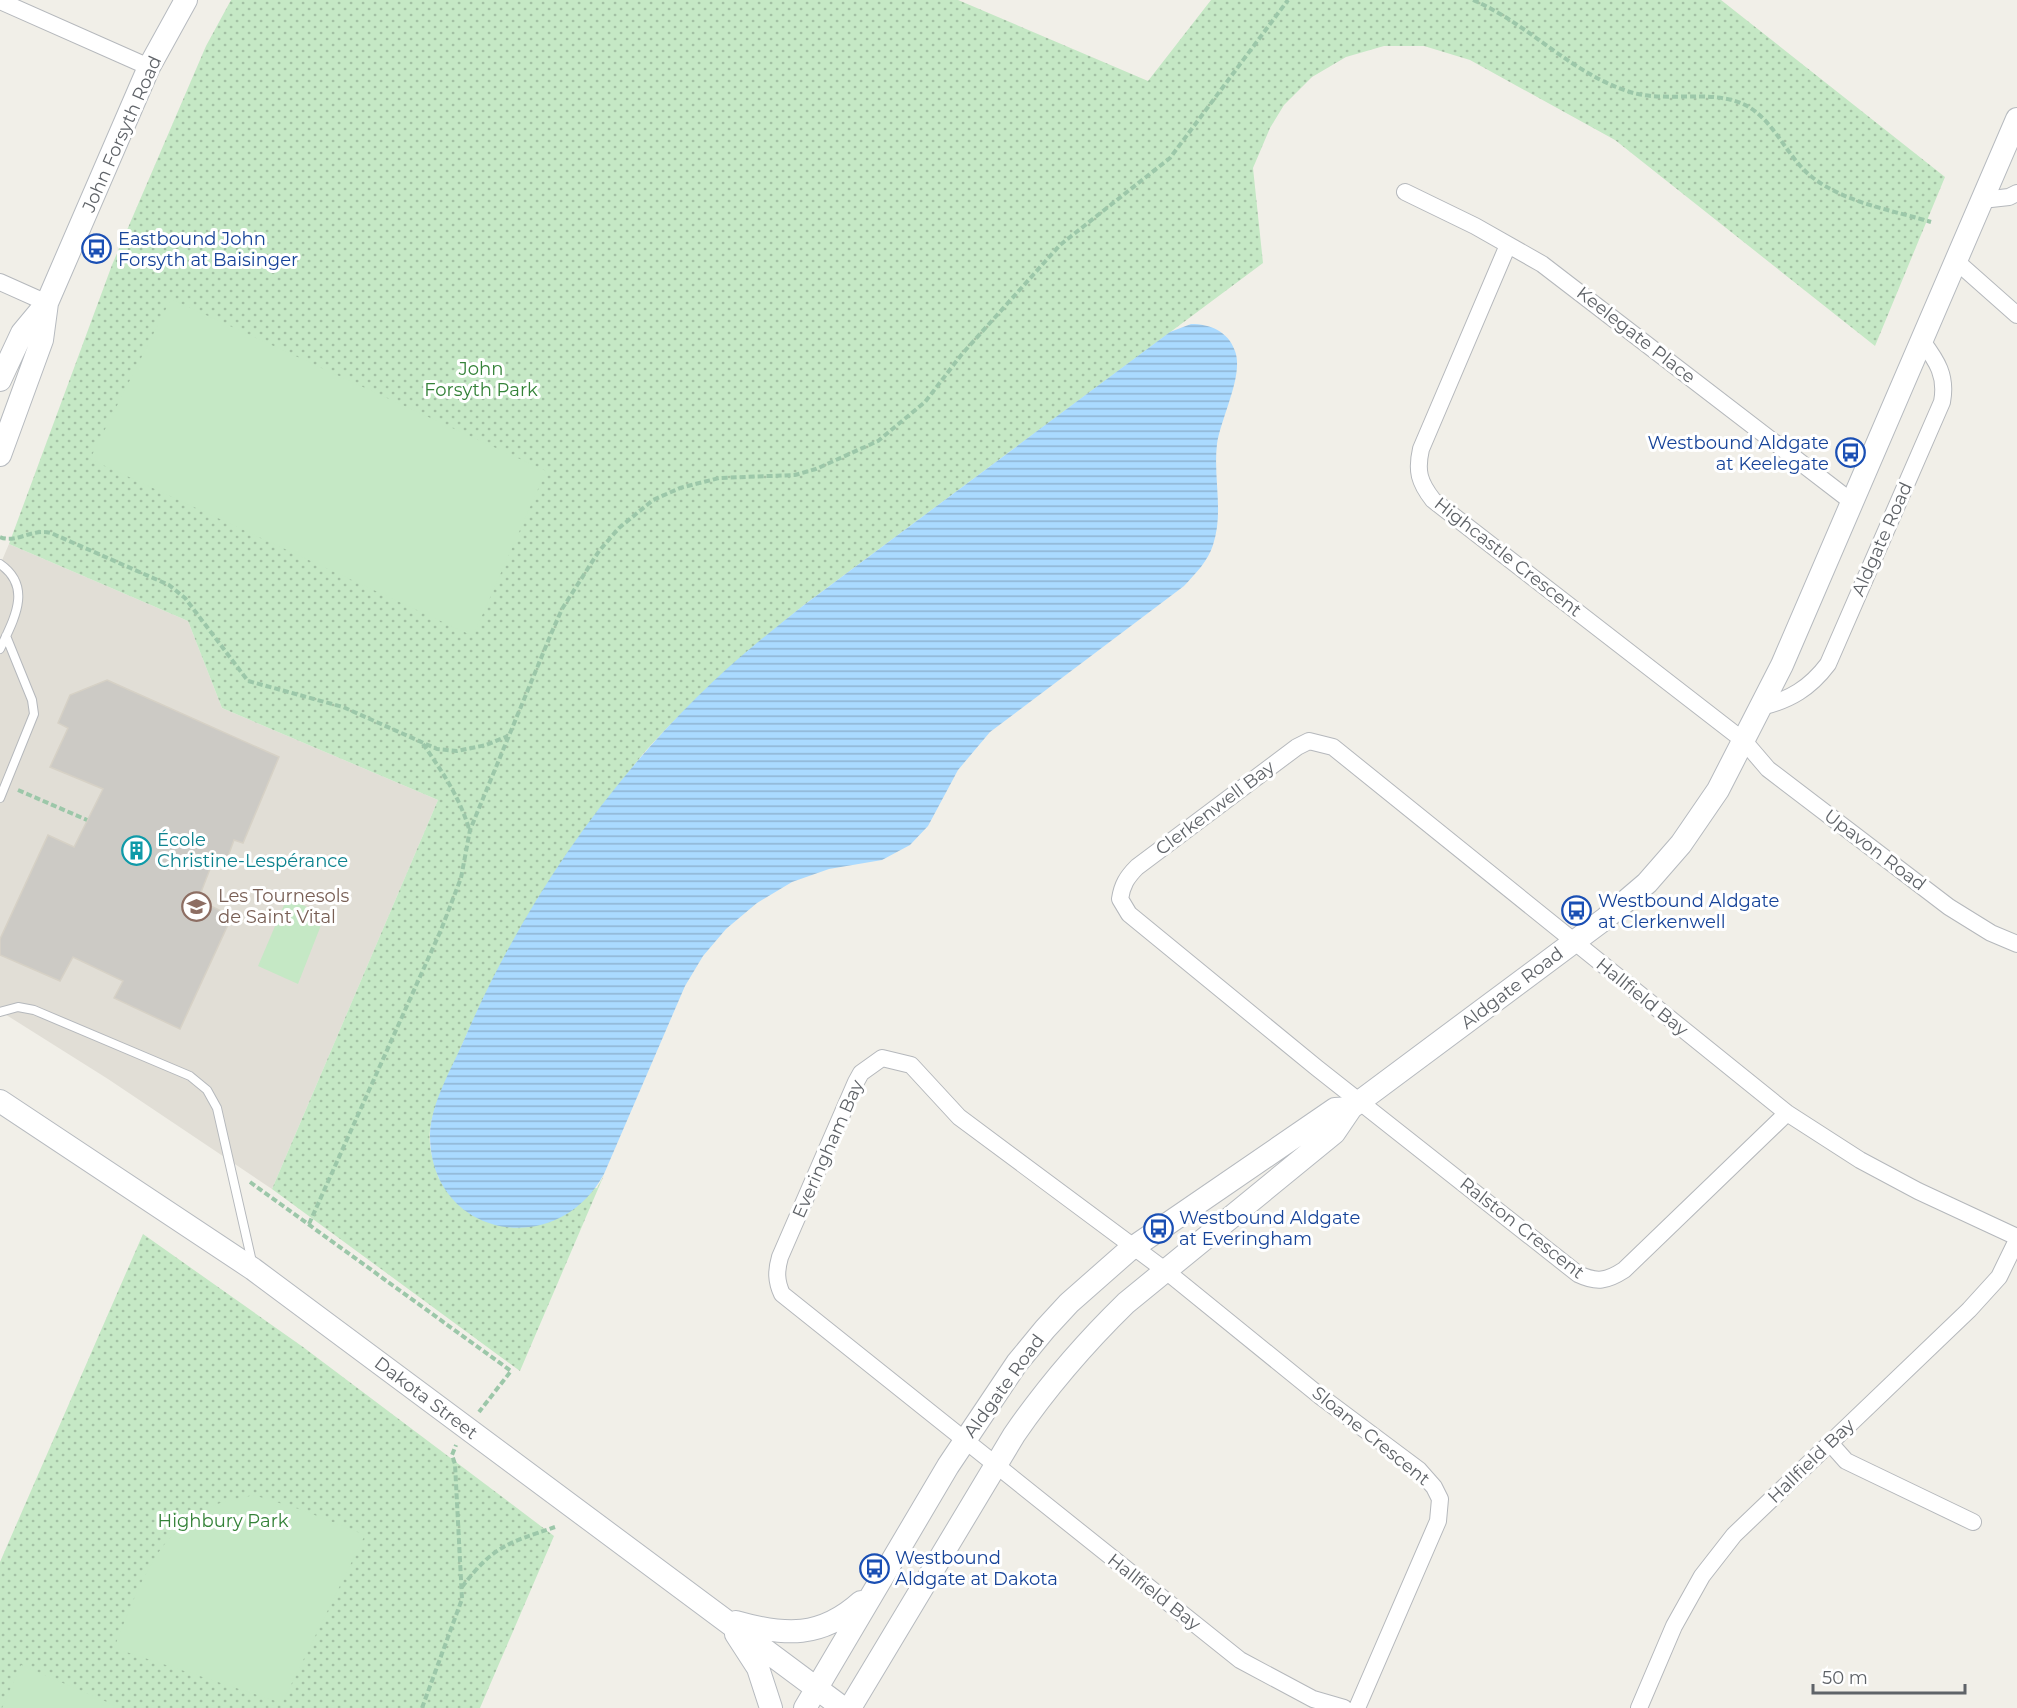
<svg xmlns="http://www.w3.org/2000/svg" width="2017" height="1708" font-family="Montserrat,sans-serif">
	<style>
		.education { fill: #e1ded6 }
		.park { fill: url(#park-dots) }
		.garden { fill: #c5e8c5 }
		.water { fill: url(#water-rules) }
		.building { fill: #cccac5; stroke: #d6d1c6; stroke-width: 1.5 }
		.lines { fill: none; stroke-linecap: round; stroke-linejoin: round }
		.lane-casing { stroke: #b5b8bc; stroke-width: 10 }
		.street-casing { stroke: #b5b8bc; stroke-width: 18 }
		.secondary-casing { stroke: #b6babf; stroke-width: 24 }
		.path { stroke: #9cc7a9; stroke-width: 4; stroke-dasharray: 6 3; stroke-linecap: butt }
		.lane { stroke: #fff; stroke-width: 8 }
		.street { stroke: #fff; stroke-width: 16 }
		.secondary { stroke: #fff; stroke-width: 22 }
		.labels { text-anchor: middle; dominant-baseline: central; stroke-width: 6; stroke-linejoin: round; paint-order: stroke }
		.street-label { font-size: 18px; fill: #5f6368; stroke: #fff }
		.transit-label { font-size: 18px; fill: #164399; stroke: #fff; text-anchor: start }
		.park-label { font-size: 18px; fill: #348238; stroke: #fff }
		.culture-label { font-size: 18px; fill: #0d838f; stroke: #fff; text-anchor: start }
		.education-label { font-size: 18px; fill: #785e54; stroke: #fff; text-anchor: start }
	</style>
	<defs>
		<pattern id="park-dots" width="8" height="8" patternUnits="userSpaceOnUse" patternTransform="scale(1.5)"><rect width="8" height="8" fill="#c5e8c5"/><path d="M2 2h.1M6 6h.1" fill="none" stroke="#a3c0a4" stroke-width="1.8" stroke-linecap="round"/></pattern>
		<pattern id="water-rules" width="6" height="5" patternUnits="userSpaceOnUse" patternTransform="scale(1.5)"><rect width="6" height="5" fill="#aadaff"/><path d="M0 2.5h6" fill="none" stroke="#8eb4d2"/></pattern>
	</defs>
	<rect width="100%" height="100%" fill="#f1efe8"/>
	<!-- education -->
	<path class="education" d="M9 544 188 621 222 708 438 800 272 1189 108 1079 0 1011V565Z"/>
	<!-- park -->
	<path class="park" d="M231 0H958L1148 81 1211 0H1721L1945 177 1875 346 1615 140 1470 60 1424 46H1384L1346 57 1312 77 1284 105 1270 128 1253 168 1263 263 804 605C749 649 698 694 650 746 634 764 620 784 605 804 544 883 498 961 458 1054 448 1078 433 1104 430 1130 428 1148 434 1163 439 1179L597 1188 604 1175 520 1371 272 1189 438 800 222 708 188 621 9 544 112 265 206 46Z
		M143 1234 303 1347 554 1536 480 1708H0V1562Z"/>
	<!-- garden -->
	<path class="garden" d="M171 299 546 471 473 636 90 459Z
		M287 898 325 915 298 984 258 966Z
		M253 1495 302 1510 365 1535 282 1703 114 1648C137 1593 154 1532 213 1506 225 1500 240 1499 253 1495Z
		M21 1665 121 1708H2Z"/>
	<!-- water -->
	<path class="water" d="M1191 324C1210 324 1228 331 1235 351 1244 375 1221 417 1217 444 1213 478 1224 512 1213 545 1208 561 1196 573 1184 586L990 732 958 770 928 826 910 845 882 860 829 869 792 882 757 903 726 929 703 956 685 986 604 1174C555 1263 429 1236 430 1134 431 1103 452 1068 464 1040 519 912 598 795 697 697 730 664 767 634 804 605L1170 332Z"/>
	<!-- building -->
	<path class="building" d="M107 680 279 757 243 843 234 840 226 862 215 856 198 900 232 916 180 1029 114 998 123 981 73 957 60 981 0 955V939L48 835 74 847 103 789 50 767 68 728 58 723 70 695Z"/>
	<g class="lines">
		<defs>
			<path id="lane" d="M0 564C33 587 14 619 0 649
				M0 798 34 714 32 700 6 636
				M0 1012 18 1007 34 1010 190 1076 207 1090 217 1108 252 1262"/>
			<path id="street" d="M0 1 149 67
				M1405 192 1475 226 1542 264 1852 502
				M1982 200 2009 197 2017 193
				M1508 245 1421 449C1416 471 1419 482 1433 500L1744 741 1768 769 1949 907 1991 933 2017 944
				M1956 261 2017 315
				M0 282 47 303
				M1761 707C1790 700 1810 688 1828 664L1942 402C1947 376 1937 361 1922 341
				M1787 1113 1624 1270C1607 1281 1597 1283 1578 1274L1317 1068 1129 914 1120 899C1122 885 1127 877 1137 867L1297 747 1309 741 1333 747 1787 1113 1860 1160 1918 1191 2017 1237
				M1830 1443 1846 1461 1973 1522
				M1344 1708 1313 1699 1240 1660 782 1294C776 1281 776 1271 780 1257L856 1082 861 1073 882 1058 911 1065 959 1117 1166 1271 1320 1396 1419 1470 1434 1487 1440 1499 1438 1521 1357 1708
				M1639 1708 1674 1626 1702 1576 1734 1535 1969 1310 1999 1277 2017 1240"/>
			<path id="secondary" d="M0 380 22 333 47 303
				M0 455 42 340 47 303 149 67 186 0
				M0 1101 253 1269 843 1708
				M736 1622C785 1636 821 1638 861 1602
				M736 1634 758 1668 771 1708
				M805 1708 948 1466 1017 1363 1045 1329 1069 1303 1128 1251 1335 1109 1351 1108
				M850 1708 1014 1435C1047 1387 1084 1344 1126 1303L1334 1133 1351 1108 1606 918 1647 883 1681 844 1718 790 1782 665 2017 119"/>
		</defs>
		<!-- lane casing -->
		<use href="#lane" class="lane-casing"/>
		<!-- street casing -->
		<use href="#street" class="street-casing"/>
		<!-- secondary casing -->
		<use href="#secondary" class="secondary-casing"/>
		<!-- path -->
		<path class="path" d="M1473 0C1529 24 1570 73 1630 92 1665 103 1711 89 1743 104 1774 118 1786 157 1812 177 1845 203 1892 210 1931 222
			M0 537C16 544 32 528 51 533L169 585 185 598 248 681 343 707 437 749 457 751 486 745 508 736
			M423 744C442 771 460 798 469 829
			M18 790 87 820
			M250 1182 511 1371 479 1412
			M309 1224 441 930 461 878 470 830 551 634 562 609 599 551 619 528 653 500 680 488 719 478 795 475 816 469 878 441 925 402 962 354 1060 245 1170 158 1288 0
			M462 1587C493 1546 508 1543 555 1527
			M422 1708 462 1599 455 1464 452 1455 456 1445"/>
		<!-- lane -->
		<use href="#lane" class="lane"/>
		<!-- street -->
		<use href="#street" class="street"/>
		<!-- secondary -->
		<use href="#secondary" class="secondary"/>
	</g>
	<!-- icons -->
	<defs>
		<symbol id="bus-ring" viewBox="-11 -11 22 22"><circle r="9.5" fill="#fff" stroke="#1a4fb4" stroke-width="1.5"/><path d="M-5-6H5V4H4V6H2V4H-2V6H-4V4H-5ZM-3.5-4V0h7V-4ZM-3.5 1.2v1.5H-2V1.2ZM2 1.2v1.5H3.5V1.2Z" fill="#1a4fb4"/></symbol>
		<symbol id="building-ring" viewBox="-11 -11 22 22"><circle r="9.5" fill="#fff" stroke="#0f9aa8" stroke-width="1.5"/><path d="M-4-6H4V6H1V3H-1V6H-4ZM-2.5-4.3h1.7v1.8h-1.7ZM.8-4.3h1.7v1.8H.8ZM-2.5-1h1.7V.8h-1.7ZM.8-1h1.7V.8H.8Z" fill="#0f9aa8"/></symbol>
		<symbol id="school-ring" viewBox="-11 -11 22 22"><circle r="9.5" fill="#fff" stroke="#8d6e63" stroke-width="1.5"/><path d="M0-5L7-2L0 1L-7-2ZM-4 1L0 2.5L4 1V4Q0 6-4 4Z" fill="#8d6e63"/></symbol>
	</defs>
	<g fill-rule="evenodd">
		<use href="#bus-ring" x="80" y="232" width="33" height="33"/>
		<use href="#bus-ring" x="1834" y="436" width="33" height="33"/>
		<use href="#building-ring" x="120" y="834" width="33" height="33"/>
		<use href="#school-ring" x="180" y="890" width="33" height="33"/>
		<use href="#bus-ring" x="1560" y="894" width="33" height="33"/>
		<use href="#bus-ring" x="1142" y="1212" width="33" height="33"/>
		<use href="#bus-ring" x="858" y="1552" width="33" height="33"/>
	</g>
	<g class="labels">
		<!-- street labels -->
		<g class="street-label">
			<text transform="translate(122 134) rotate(-66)">John Forsyth Road</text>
			<text transform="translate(1636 335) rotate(38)">Keelegate Place</text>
			<text transform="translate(1882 539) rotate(-66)">Aldgate Road</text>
			<text transform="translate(1508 557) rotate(38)">Highcastle Crescent</text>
			<text transform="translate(1215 808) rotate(-37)">Clerkenwell Bay</text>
			<text transform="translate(1875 850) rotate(37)">Upavon Road</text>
			<text transform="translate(1512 988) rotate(-37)">Aldgate Road</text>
			<text transform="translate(1642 997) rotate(39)">Hallfield Bay</text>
			<text transform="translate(828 1149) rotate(-66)">Everingham Bay</text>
			<text transform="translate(1522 1228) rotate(38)">Ralston Crescent</text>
			<text transform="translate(1004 1386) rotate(-54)">Aldgate Road</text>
			<text transform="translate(426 1398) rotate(37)">Dakota Street</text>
			<text transform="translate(1371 1436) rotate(39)">Sloane Crescent</text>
			<text transform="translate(1811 1461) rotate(-44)">Hallfield Bay</text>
			<text transform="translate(1154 1592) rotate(38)">Hallfield Bay</text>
		</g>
		<!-- transit labels -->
		<g class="transit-label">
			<text x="118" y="239">Eastbound John<tspan x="118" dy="21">Forsyth at Baisinger</tspan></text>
			<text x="1829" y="443" text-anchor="end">Westbound Aldgate<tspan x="1829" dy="21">at Keelegate</tspan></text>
			<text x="1598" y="901">Westbound Aldgate<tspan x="1598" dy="21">at Clerkenwell</tspan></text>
			<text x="1179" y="1218">Westbound Aldgate<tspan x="1179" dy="21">at Everingham</tspan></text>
			<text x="895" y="1558">Westbound<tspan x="895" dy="21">Aldgate at Dakota</tspan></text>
		</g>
		<!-- park labels -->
		<g class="park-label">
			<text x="481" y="369">John<tspan x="481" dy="21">Forsyth Park</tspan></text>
			<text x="223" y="1521">Highbury Park</text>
		</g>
		<!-- culture labels -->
		<g class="culture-label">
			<text x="157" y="840">École<tspan x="157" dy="21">Christine-Lespérance</tspan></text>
		</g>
		<!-- education labels -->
		<g class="education-label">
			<text x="218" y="896">Les Tournesols<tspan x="218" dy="21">de Saint Vital</tspan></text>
		</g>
	</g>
	<!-- scale -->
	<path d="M1813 1684v9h152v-9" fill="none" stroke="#5f6368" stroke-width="3"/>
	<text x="1822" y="1684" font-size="18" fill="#5f6368" stroke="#ffffff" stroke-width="4.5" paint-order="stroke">50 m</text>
</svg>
